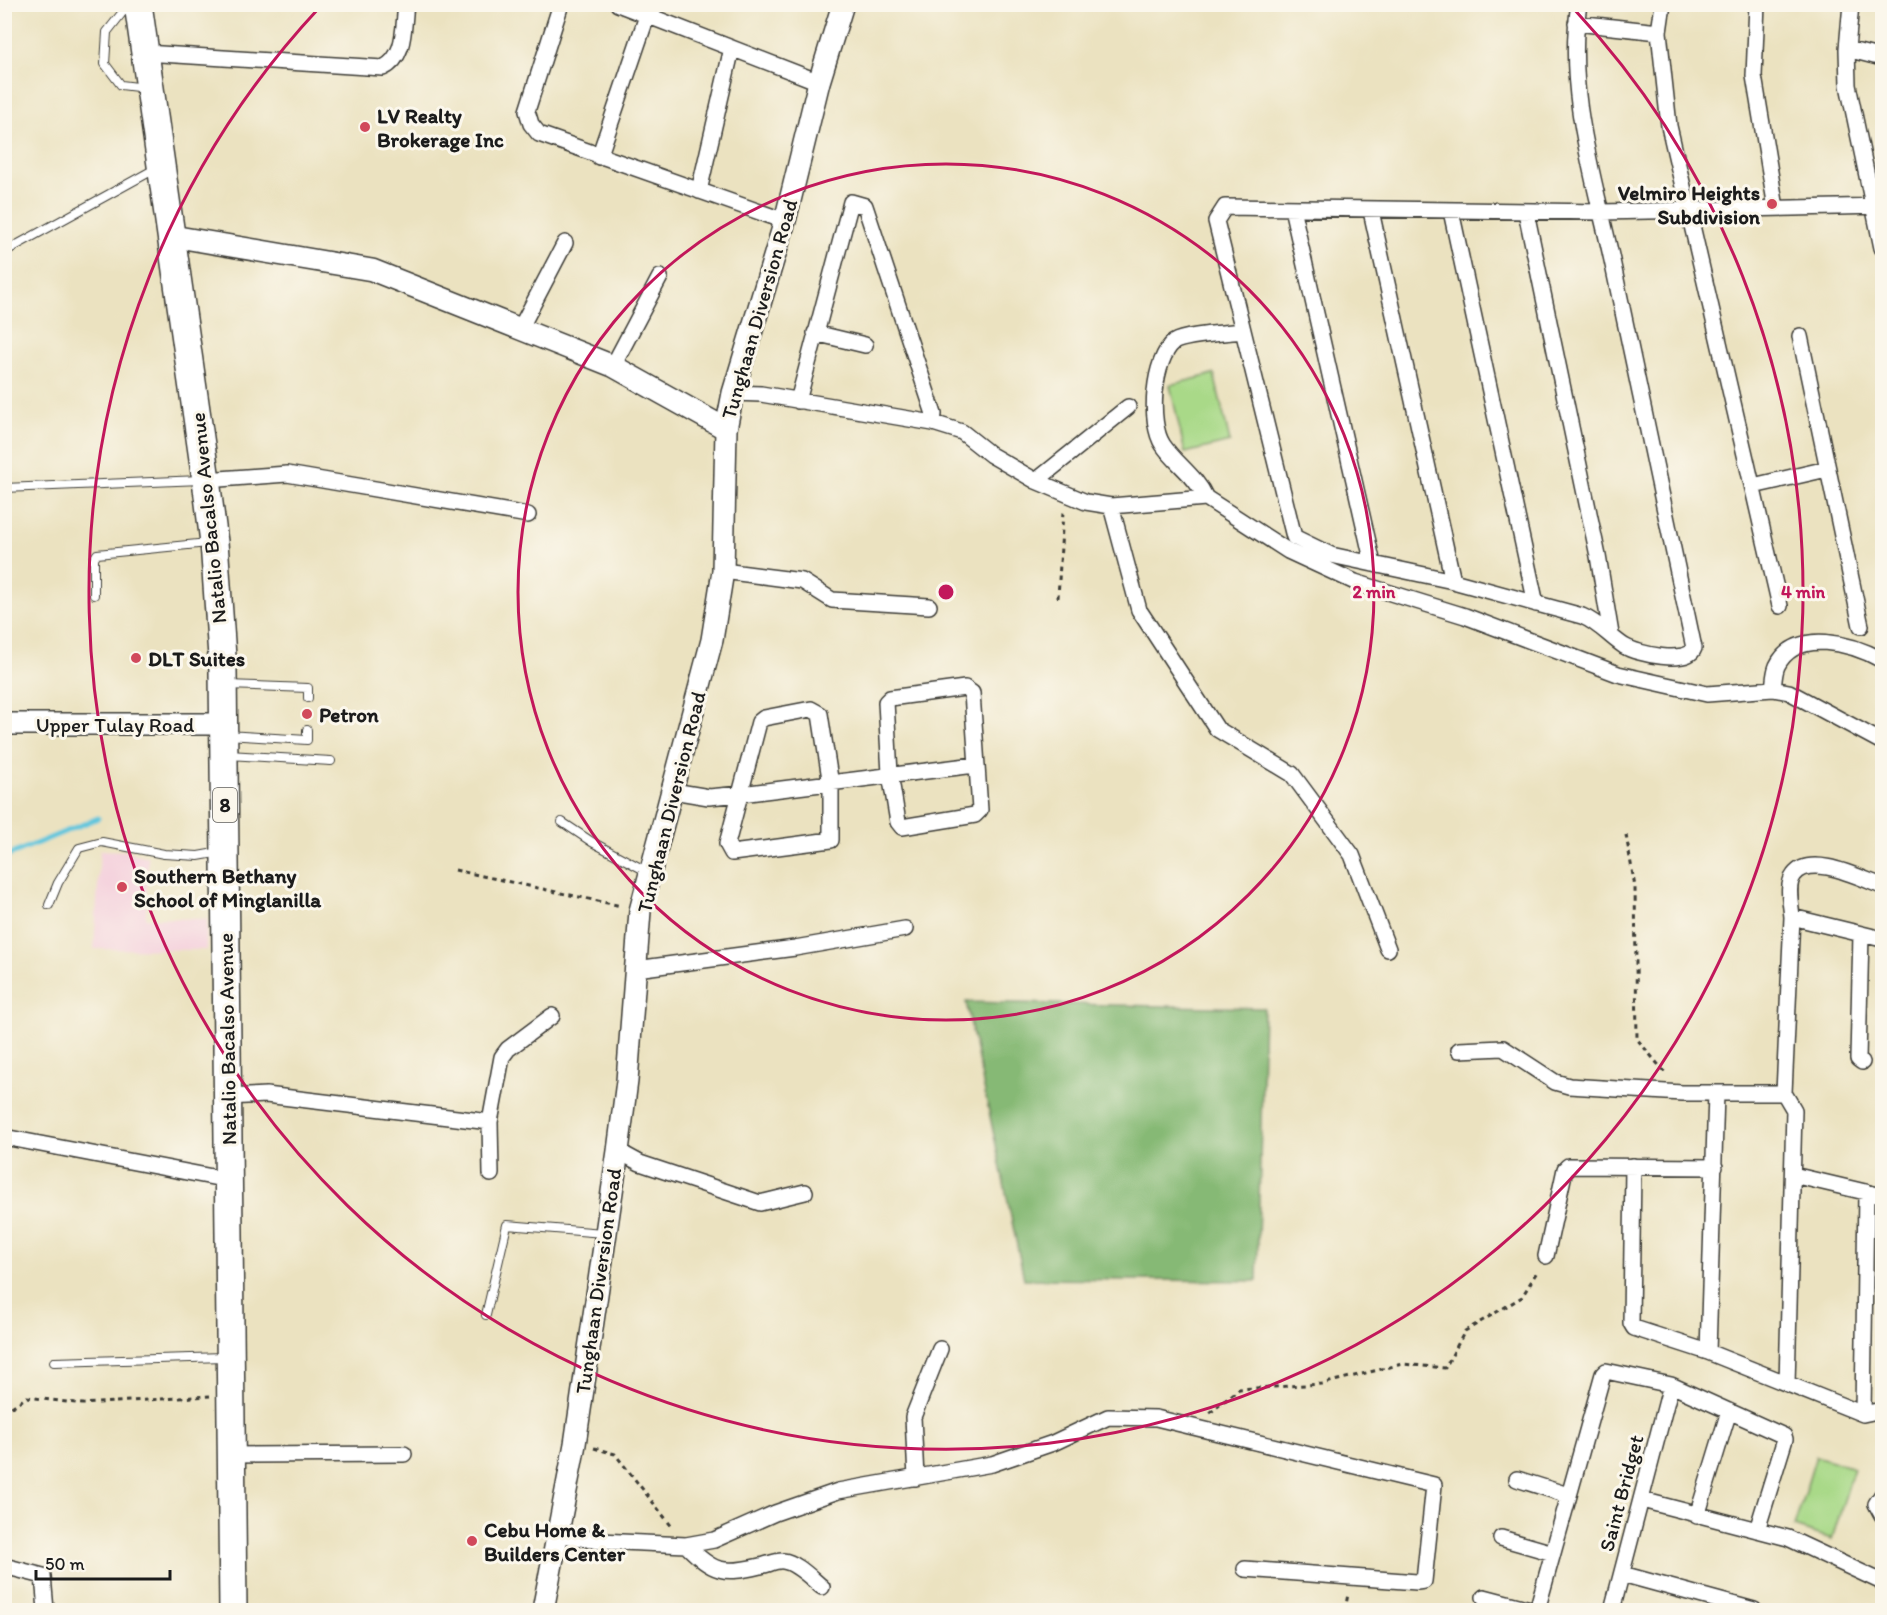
<svg xmlns="http://www.w3.org/2000/svg" width="1887" height="1615" font-family="Itim,sans-serif">
	<style>
		.built { fill: #f4cfdc }
		.green { fill: #a9d988; stroke: #627a52; stroke-width: 1.5 }
		.forest { fill: #86b974; stroke: #516a48; stroke-width: 1.5 }
		.lines { fill: none; stroke-linecap: round; stroke-linejoin: round }
		.stream { stroke: #60c6dd; stroke-width: 5 }
		.lane-casing { stroke: #3b3a35; stroke-width: 10 }
		.street-casing { stroke: #3b3a35; stroke-width: 18 }
		.secondary-casing { stroke: #3b3a35; stroke-width: 24 }
		.highway-casing { stroke: #3b3a35; stroke-width: 30 }
		.path { stroke: #3b3a35; stroke-width: 3; stroke-dasharray: 4.5 4.5; stroke-linecap: butt }
		.lane { stroke: #fff; stroke-width: 8 }
		.street { stroke: #fff; stroke-width: 15 }
		.secondary { stroke: #fff; stroke-width: 21 }
		.highway { stroke: #fff; stroke-width: 27 }
		.ring { fill: none; stroke: #c2185b; stroke-width: 3 }
		.poi-dot { fill: #d1495b; stroke: #fbf7ec; stroke-width: 2 }
		.labels { text-anchor: middle; dominant-baseline: central; stroke-width: 6; stroke-linejoin: round; paint-order: stroke }
		.shield { fill: #fbf7ec; stroke: #5f5e5a; stroke-width: 1.5 }
		.shield-label { font-size: 20px; font-weight: bold; fill: #1c1c1c }
		.poi-label { font-size: 21px; font-weight: bold; fill: #1c1c1c; stroke: #fbf7ec; text-anchor: start }
		.street-label { font-size: 21px; fill: #1c1c1c; stroke: #fbf7ec }
		.centre { fill: #c2185b; stroke: #fbf7ec; stroke-width: 3 }
		.ring-label { font-size: 18px; text-anchor: middle; font-weight: bold; fill: #c2185b; stroke: #fbf7ec; stroke-width: 6; stroke-linejoin: round; paint-order: stroke }
	</style>
	<rect width="100%" height="100%" fill="#fbf7ec"/>
	<filter id="ink" filterUnits="userSpaceOnUse"><feTurbulence type="fractalNoise" baseFrequency=".0167" numOctaves="2"/><feDisplacementMap in="SourceGraphic" scale="12" xChannelSelector="R" yChannelSelector="G"/><feConvolveMatrix kernelMatrix="1 2 1 2 8 2 1 2 1" color-interpolation-filters="sRGB"/></filter>
	<filter id="wash" filterUnits="userSpaceOnUse"><feTurbulence type="fractalNoise" baseFrequency=".008" numOctaves="4" result="noise"/><feDisplacementMap in="SourceGraphic" scale="24" xChannelSelector="R" yChannelSelector="G"/><feGaussianBlur stdDeviation="1.35" result="paint"/><feColorMatrix in="noise" values="0 0 0 0 0 0 0 0 0 0 0 0 0 0 0 0 0 1.4 0 .05"/><feComposite in="paint" operator="in"/></filter>
	<g filter="url(#wash)">
		<rect width="100%" height="100%" fill="#ebe2c0"/>
		<!-- built -->
		<path class="built" d="M100 850 125 851 148 857 146 918 207 919 206 950 94 949Z"/>
		<!-- green -->
		<path class="green" d="M1214 374 1230 442 1185 453 1170 385Z
			M1816 1456 1854 1468 1832 1539 1794 1527Z"/>
		<!-- forest -->
		<path class="forest" d="M966 1002 1264 1008 1257 1281 1024 1279Z"/>
		<g class="lines">
			<!-- stream -->
			<path class="stream" d="M4 857 98 818"/>
		</g>
	</g>
	<g filter="url(#ink)">
		<g class="lines">
			<defs>
				<path id="lane" d="M129 4 107 32 105 64 121 85 146 88
					M4 252 155 169
					M4 488 201 480
					M94 595V559L97 554 208 543
					M227 685 308 688V698
					M227 735 307 740V730
					M228 755 331 761
					M562 822 592 842 648 872
					M49 905 58 883 79 848 102 842 164 854 198 856 221 852
					M486 1315 507 1225 603 1233
					M54 1362 225 1357"/>
				<path id="street" d="M561 4 527 111 531 124 539 134 785 221
					M618 4 819 82
					M1579 4C1565 92 1595 180 1613 265 1640 393 1667 520 1694 648 1688 665 1637 654 1624 646 1609 636 1599 623 1582 616L1453 581 1331 555 1294 537 1216 221 1225 207 1602 212 1882 206
					M1663 4 1659 32 1669 126 1780 606
					M1757 4 1754 76 1776 208
					M1851 4 1847 49 1848 85 1882 248
					M1576 23 1659 32
					M1847 49 1882 58
					M145 53 383 68C406 57 403 27 406 4
					M599 157 647 16
					M699 191 732 48
					M1292 208 1373 564
					M1371 211 1453 581
					M1451 211 1536 604
					M1526 212 1598 556 1611 634
					M521 327 565 243
					M815 333 865 345
					M1800 336 1861 626
					M613 366 660 277
					M733 393 761 394 933 423 962 432 991 455 1036 481 1086 502 1111 506 1206 498 1288 551 1355 582 1465 616 1618 674 1707 694 1773 689 1789 692 1882 742
					M798 401 851 202 865 206 934 414 933 423
					M206 480 287 474 528 515
					M1036 481 1128 407
					M1753 486 1827 469
					M1206 498C1196 476 1176 464 1163 445 1148 423 1153 359 1174 342 1185 335 1227 333 1242 331
					M1111 506 1139 610 1217 729 1292 774 1352 855 1388 949
					M723 571 802 581 832 600 929 606
					M965 688 972 693 980 810 975 815 902 827 898 822 890 774 886 702 890 698Z
					M1773 689C1774 682 1774 673 1777 666 1796 627 1853 644 1882 660
					M811 709 820 714 831 785V840L732 853 727 844 759 722 764 718Z
					M673 791 709 797 741 794 975 765
					M1792 917 1882 939
					M1861 934 1858 1059 1862 1062
					M636 969 795 948 905 929
					M1459 1050 1503 1048 1555 1082 1569 1086 1682 1093H1784
					M227 1097 266 1095 490 1122
					M4 1137 228 1180
					M618 1151 640 1163 760 1203 805 1192
					M1633 1166 1631 1323 1634 1328 1708 1352 1863 1414 1882 1410
					M491 1174 490 1122 502 1057 508 1049 552 1016
					M1793 1175 1882 1196
					M1546 1256 1565 1169 1568 1166 1715 1167
					M1708 1352 1716 1093
					M1787 1384 1794 1110 1784 1093 1792 917C1791 904 1786 885 1794 875 1810 852 1862 879 1882 886
					M1863 1414 1866 1192
					M231 1455 404 1454
					M916 1478 913 1417 940 1349
					M1517 1479 1568 1495
					M1882 1495 1876 1504 1882 1515
					M1642 1500 1788 1538 1882 1582
					M1697 1516 1729 1411
					M557 1534 600 1541 686 1545 714 1540 775 1513 838 1491 992 1464 1053 1443 1108 1417 1156 1418 1434 1485 1424 1581 1417 1582 1245 1569
					M1501 1538 1553 1553
					M686 1545C713 1572 723 1575 760 1566 767 1565 777 1560 783 1561 796 1562 812 1579 822 1587
					M4 1566 43 1576 46 1610
					M1622 1574 1754 1610
					M1484 1597 1534 1610
					M1537 1610 1603 1374 1606 1371 1671 1385 1784 1436 1785 1439 1757 1530
					M1612 1610 1671 1385"/>
				<path id="secondary" d="M172 236 372 270 613 366 726 429
					M4 724H225
					M543 1610 575 1444 618 1151 627 1081 640 911 712 640 723 571 726 429 733 393 785 221 819 82 843 4"/>
				<path id="highway" d="M138 4 206 480 214 542 223 671 233 1610"/>
			</defs>
			<!-- lane casing -->
			<use href="#lane" class="lane-casing"/>
			<!-- street casing -->
			<use href="#street" class="street-casing"/>
			<!-- secondary casing -->
			<use href="#secondary" class="secondary-casing"/>
			<!-- highway casing -->
			<use href="#highway" class="highway-casing"/>
			<!-- path -->
			<path class="path" d="M1058 598 1063 511
				M1626 835 1635 887 1637 1039 1667 1075
				M455 870 621 906
				M4 1412 27 1397 83 1404 210 1396
				M1210 1413 1239 1389 1322 1384 1402 1364 1445 1368 1465 1331 1522 1297 1538 1270
				M594 1448 615 1454 673 1528
				M1345 1610 1348 1594"/>
			<!-- lane -->
			<use href="#lane" class="lane"/>
			<!-- street -->
			<use href="#street" class="street"/>
			<!-- secondary -->
			<use href="#secondary" class="secondary"/>
			<!-- highway -->
			<use href="#highway" class="highway"/>
		</g>
	</g>
	<!-- distance rings -->
	<g class="ring">
		<circle cx="946" cy="592" r="428"/>
		<path d="M1573 8A857 857 0 1 1 319 8"/>
	</g>
	<!-- markers -->
	<g class="poi-dot">
		<circle cx="365" cy="127" r="6"/>
		<circle cx="1772" cy="204" r="6"/>
		<circle cx="136" cy="658" r="6"/>
		<circle cx="307" cy="714" r="6"/>
		<circle cx="122" cy="887" r="6"/>
		<circle cx="472" cy="1541" r="6"/>
	</g>
	<g class="labels">
		<!-- shield labels -->
		<rect class="shield" x="213" y="788" width="24" height="34" rx="4.5"/>
		<g class="shield-label">
			<text x="225" y="805">8</text>
		</g>
		<!-- poi labels -->
		<g class="poi-label">
			<text x="377" y="115">LV Realty<tspan x="377" dy="24">Brokerage Inc</tspan></text>
			<text x="1760" y="192" text-anchor="end">Velmiro Heights<tspan x="1760" dy="24">Subdivision</tspan></text>
			<text x="148" y="658">DLT Suites</text>
			<text x="319" y="714">Petron</text>
			<text x="134" y="875">Southern Bethany<tspan x="134" dy="24">School of Minglanilla</tspan></text>
			<text x="484" y="1529">Cebu Home &amp;<tspan x="484" dy="24">Builders Center</tspan></text>
		</g>
		<!-- street labels -->
		<g class="street-label">
			<text transform="translate(759 309) rotate(-74)">Tunghaan Diversion Road</text>
			<text transform="translate(208 518) rotate(-96)">Natalio Bacalso Avenue</text>
			<text x="115" y="724">Upper Tulay Road</text>
			<text transform="translate(671 802) rotate(-76)">Tunghaan Diversion Road</text>
			<text transform="translate(227 1039) rotate(-91)">Natalio Bacalso Avenue</text>
			<text transform="translate(598 1281) rotate(-82)">Tunghaan Diversion Road</text>
			<text transform="translate(1621 1493) rotate(-75)">Saint Bridget</text>
		</g>
	</g>
	<circle cx="946" cy="592" r="9" class="centre"/>
	<g class="ring-label">
		<text x="1374" y="598">2 min</text>
		<text x="1803" y="598">4 min</text>
	</g>
	<!-- margin -->
	<rect width="1887" height="1615" fill="none" stroke="#fbf7ec" stroke-width="24"/>
	<!-- scale -->
	<path d="M36 1570v9h134v-9" fill="none" stroke="#1c1c1c" stroke-width="3"/>
	<text x="45" y="1570" font-size="18" fill="#1c1c1c" stroke="#fbf7ec" stroke-width="4.5" paint-order="stroke">50 m</text>
</svg>
